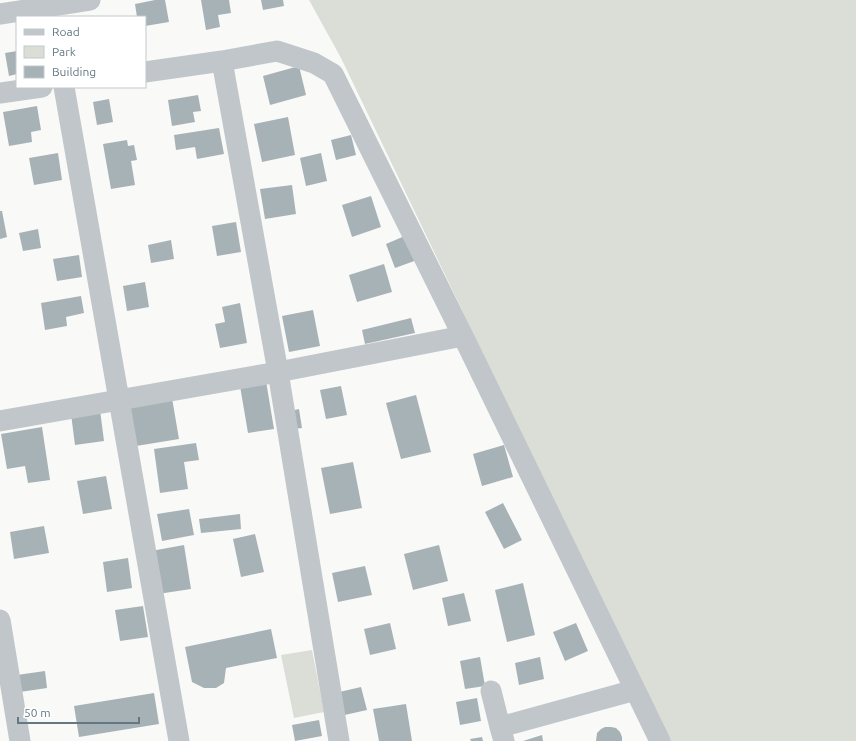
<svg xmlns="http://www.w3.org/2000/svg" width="856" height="741" font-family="Ubuntu,sans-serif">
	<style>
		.green { fill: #daded6 }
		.building { fill: #a7b2b7 }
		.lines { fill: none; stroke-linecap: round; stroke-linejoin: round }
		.minor { stroke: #c0c6c9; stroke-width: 21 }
	</style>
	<rect width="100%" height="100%" fill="#f9f9f7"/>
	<!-- green -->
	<path class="green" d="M309 0H856V741H669L341 58Z
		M312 650 324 712 294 718 281 655Z"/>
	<!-- building -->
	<path class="building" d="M155 0H165L169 22 145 26V17H137L135 4Z
		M201 0H229L231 13 218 15 220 27 206 30Z
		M261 0H283L284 6 263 10Z
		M17 51V74L9 76 5 53Z
		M299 66 306 95 270 105 263 76Z
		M198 95 201 111 193 112 195 122 172 126 168 100Z
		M109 99 113 122 97 125 93 102Z
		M37 106 41 130 31 132 32 142 9 146 3 112Z
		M288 117 295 155 262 162 254 124Z
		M219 128 224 154 197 159 195 147 176 150 174 135Z
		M351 135 356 155 336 160 331 140Z
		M127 140 128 146 134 145 137 160 131 161 135 185 111 189 103 144Z
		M58 153 62 180 34 185 29 158Z
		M321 153 327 181 306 186 300 158Z
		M292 185 296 214 265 219 260 189Z
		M371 196 381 227 352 237 342 205Z
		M0 211H2L7 237 0 239Z
		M236 222 241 252 217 256 212 226Z
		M38 229 41 248 23 251 19 233Z
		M407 235 417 260 395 268 386 244Z
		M171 240 174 259 151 263 148 245Z
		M79 255 82 277 57 281 53 259Z
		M384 264 392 292 357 302 349 275Z
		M145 282 149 307 127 311 123 286Z
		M81 296 84 313 66 317 67 326 45 330 41 303Z
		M240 303 247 343 220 348 215 324 225 322 222 307Z
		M313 310 320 346 289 352 282 316Z
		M411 318 415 333 365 344 362 330Z
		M266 381 274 429 248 433 240 386Z
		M341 386 347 415 326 419 320 390Z
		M416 395 431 452 401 459 386 403Z
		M172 398 179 439 130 447 123 406Z
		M299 409 302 428 294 429 291 411Z
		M100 410 104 441 75 445 71 414Z
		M42 427 50 480 28 483 25 466 7 469 1 434Z
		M196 443 199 460 184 462 188 489 160 493 154 449Z
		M504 445 513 477 482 486 473 454Z
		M353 462 362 508 330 514 321 468Z
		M106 476 112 509 83 514 77 481Z
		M503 503 522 540 504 549 485 512Z
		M189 509 194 535 162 541 157 514Z
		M240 514 241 529 201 533 199 519Z
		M44 526 49 553 14 559 10 532Z
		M255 534 264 572 241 577 233 539Z
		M184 545 191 589 158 594 151 551Z
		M439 545 448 581 413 590 404 554Z
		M128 558 132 588 107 592 103 562Z
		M365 566 372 595 338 602 332 573Z
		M523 583 535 635 507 642 495 590Z
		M464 593 471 621 448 626 442 598Z
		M143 606 148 637 120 641 115 610Z
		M390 623 396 649 370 655 364 629Z
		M576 623 588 651 565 661 553 632Z
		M271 629 277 658 226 668 224 683 216 688H204L192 682 185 647Z
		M480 657 485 686 465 689 460 661Z
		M540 657 544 679 519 685 515 663Z
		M45 671 47 688 20 692 17 675Z
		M361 687 367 710 340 716 335 693Z
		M154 693 159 724 79 737 74 706Z
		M477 698 481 721 460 725 456 702Z
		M406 704 412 741H379L373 709Z
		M319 720 322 736 295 741 292 725Z
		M605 727H611L616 728 620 732 622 737V741H596L597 733 601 729Z
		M542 735 543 741H523Z
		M482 737 483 741H471L470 739Z"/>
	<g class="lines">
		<!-- minor -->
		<path class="minor" d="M0 14 90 0
			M222 61 278 372 339 741
			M145 72 222 61 277 51 314 63 333 74 463 336 660 741
			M64 87 179 741
			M0 93 42 87
			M0 421 278 372 463 336
			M0 620 20 741
			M491 691 500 727
			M504 741 500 727 635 690"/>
	</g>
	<!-- legend -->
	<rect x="16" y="16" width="130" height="72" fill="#ffffff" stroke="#c1c9cd"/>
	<rect x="24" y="29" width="20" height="6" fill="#c0c6c9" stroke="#c1c9cd"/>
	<text x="52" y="36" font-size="12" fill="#647883">Road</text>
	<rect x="24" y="46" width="20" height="12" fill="#daded6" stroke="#c1c9cd"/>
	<text x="52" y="56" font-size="12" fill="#647883">Park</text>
	<rect x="24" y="66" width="20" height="12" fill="#a7b2b7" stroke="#c1c9cd"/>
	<text x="52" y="76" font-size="12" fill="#647883">Building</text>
	<!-- scale -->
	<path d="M18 717v6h121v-6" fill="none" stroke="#647883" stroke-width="2"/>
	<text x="24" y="717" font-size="12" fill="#647883" stroke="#ffffff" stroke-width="3" paint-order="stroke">50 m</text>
</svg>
